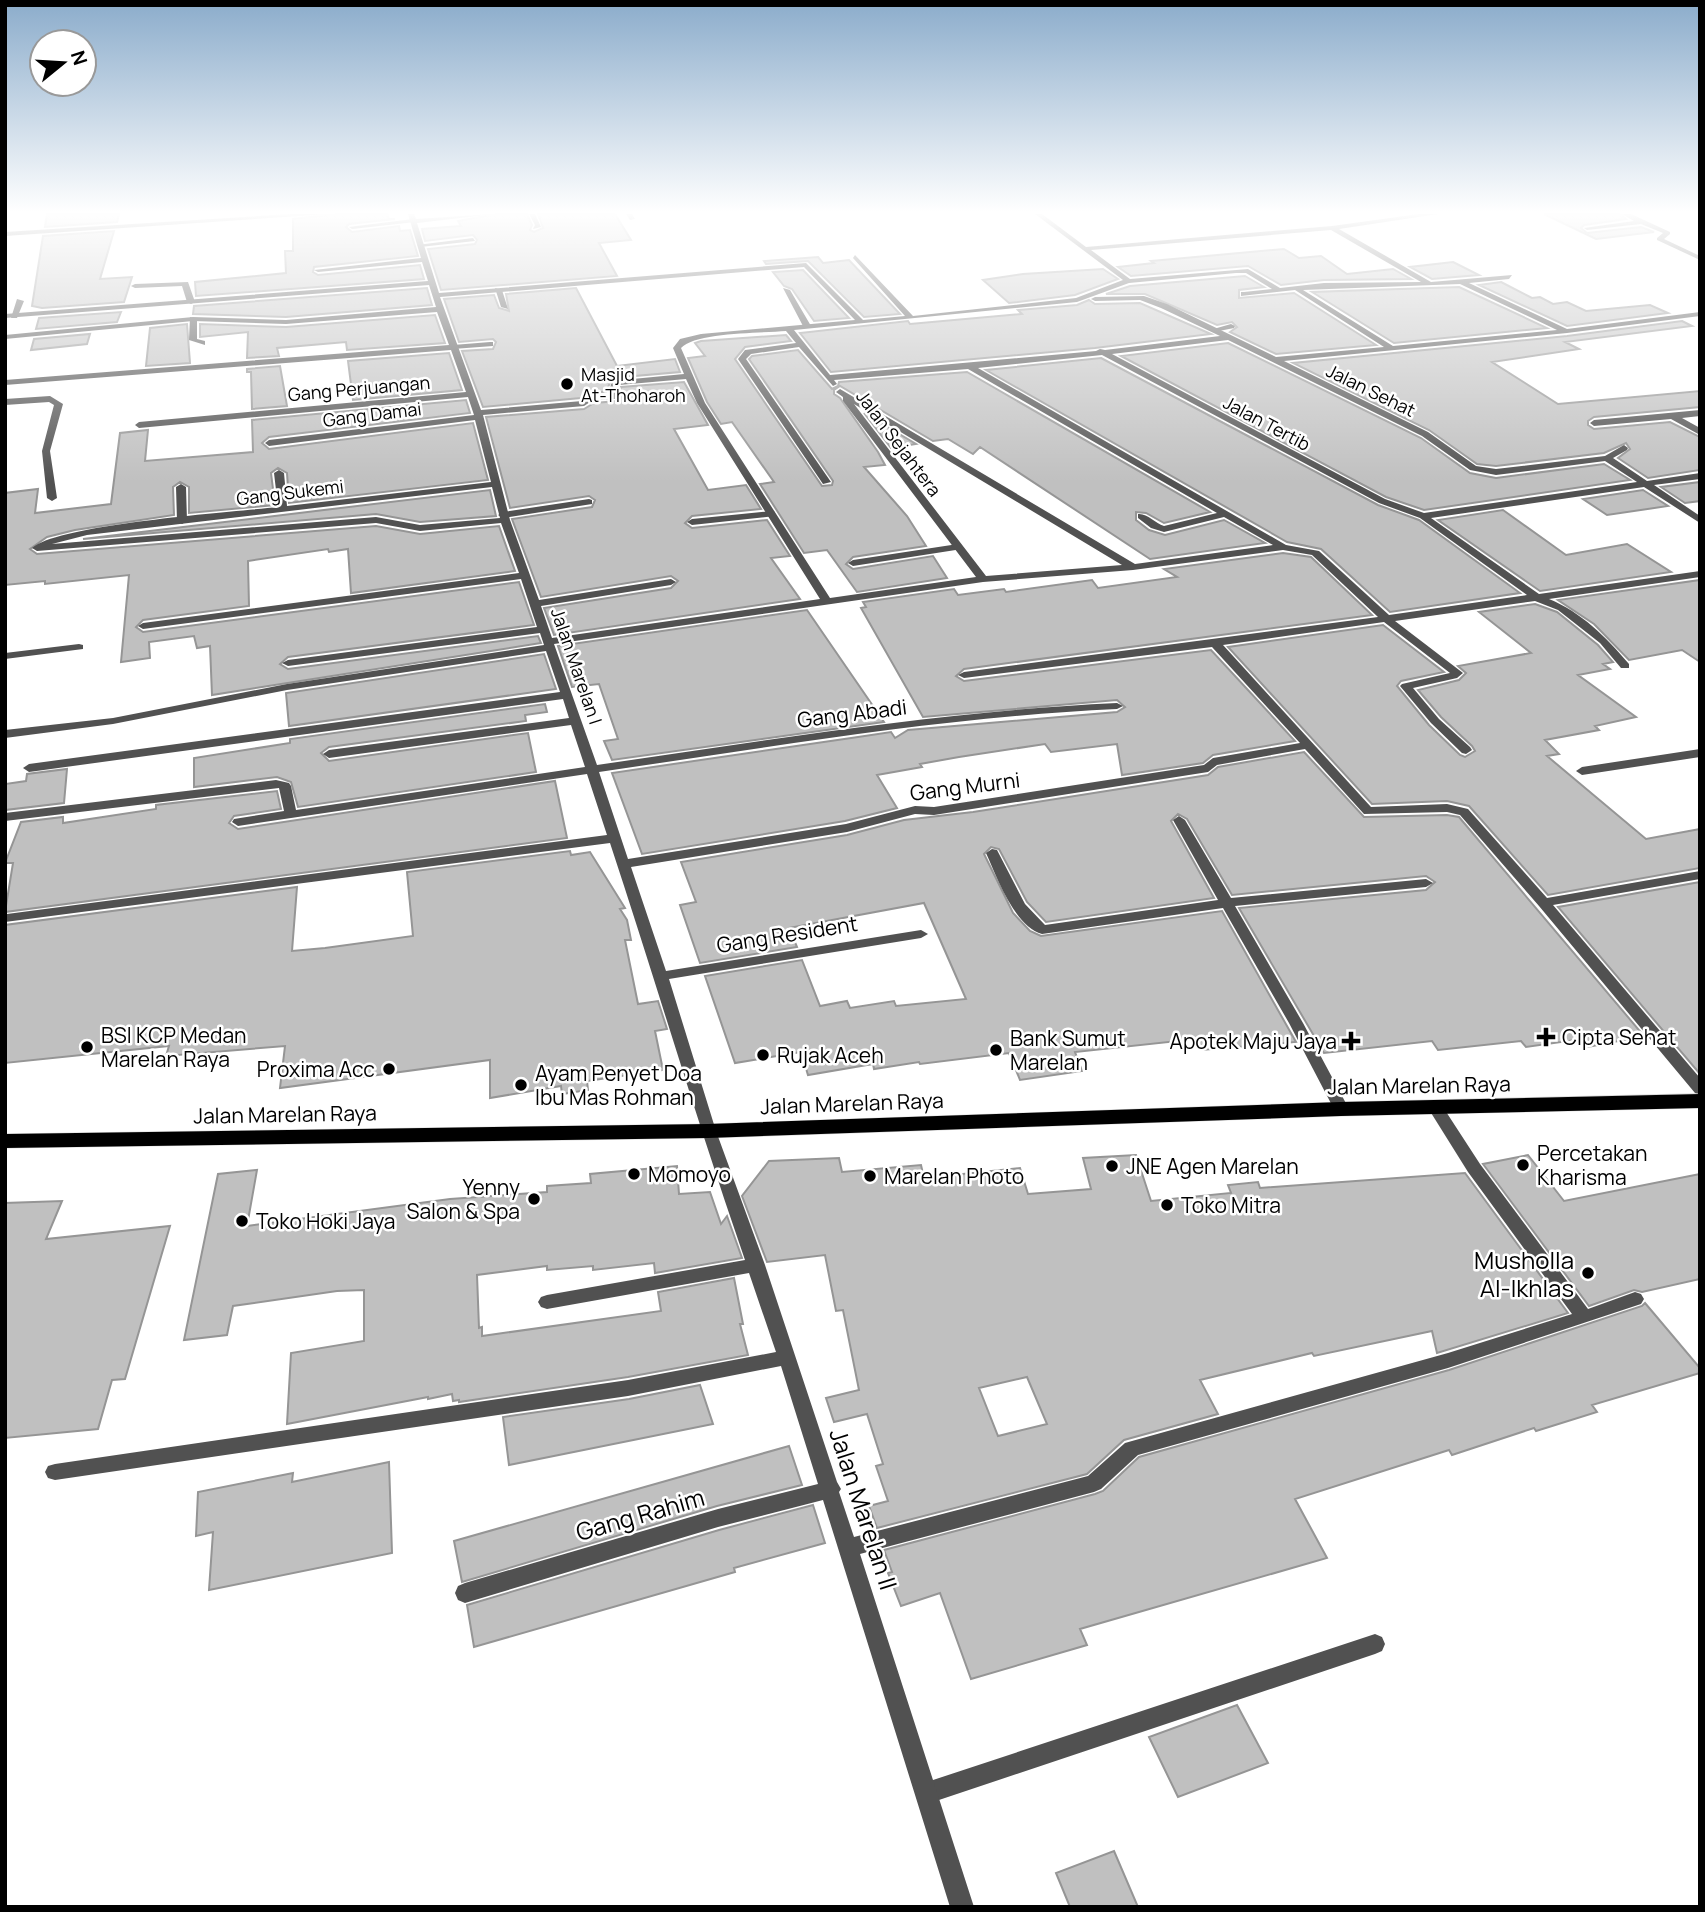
<svg xmlns="http://www.w3.org/2000/svg" width="1705" height="1912" font-family="Manrope,sans-serif">
	<style>
		.building { fill: #c0c0c0; stroke: #959595; stroke-width: 2; fill-rule: evenodd }
		.lines { fill: none; stroke-linecap: round; stroke-linejoin: round }
		.primary-casing { stroke: #dbdbdb; stroke-width: 1 }
		.service { fill: #515151; fill-rule: evenodd }
		.minor { fill: #515151; fill-rule: evenodd }
		.primary { fill: #000; fill-rule: evenodd }
		.poi-dot { fill: #000; stroke: #fff; stroke-width: 2.5 }
		.labels { text-anchor: middle; dominant-baseline: central; stroke-width: 5; stroke-linejoin: round; paint-order: stroke }
		.far-poi-label { font-size: 18px; fill: #000; stroke: #fff; text-anchor: start }
		.far-street-label { font-size: 18px; fill: #000; stroke: #fff }
		.street-label { font-size: 21px; fill: #000; stroke: #fff }
		.poi-label { font-size: 21px; fill: #000; stroke: #fff; text-anchor: start }
		.near-poi-label { font-size: 24px; fill: #000; stroke: #fff; text-anchor: end }
		.near-street-label { font-size: 24px; fill: #000; stroke: #fff }
	</style>
	<rect width="100%" height="100%" fill="#fff"/>
	<!-- building -->
	<path class="building" d="M47 214H119L117 222 45 227Z
		M337 214H387L389 219H395L349 224 346 227 352 232 399 226 400 231 410 230 418 256 314 267 313 272 318 275 420 265 424 279 196 296 195 282 286 273 285 251H293V219Z
		M496 214H527L532 225 530 230 534 232 543 228 538 214H615L631 240 599 243 617 276 441 290 428 249 475 244 477 240 473 235 425 241 422 229 461 226 458 221Z
		M1544 214H1620L1626 219 1584 225 1581 228 1587 233 1641 227 1654 232 1596 239Z
		M114 231 100 279 132 277 124 302 42 308 32 306 43 236Z
		M1284 249 1299 258 1321 256 1347 274 1393 269 1411 279 1324 280 1281 285 1248 266 1131 276 1118 267 1154 263 1151 261Z
		M818 257 823 263 849 260 900 314 864 317 808 261 766 264 764 261Z
		M1453 262 1479 275 1432 279 1410 267Z
		M1103 269 1118 279 1075 295 1009 303 983 280 1023 274Z
		M803 270 849 318 814 321 792 289 784 286 773 272Z
		M1245 276 1264 287 1239 290V298L1294 293 1376 345 1276 354 1230 332 1237 327 1232 322 1217 325 1145 294H1106L1130 286Z
		M1501 282 1532 298 1540 297 1553 304 1567 302 1586 311 1650 305 1668 313 1567 326 1479 285Z
		M1459 287 1547 328 1394 343 1312 292Z
		M427 288 432 305 286 317 193 314 194 306Z
		M576 288 617 366 675 359 680 372 612 378 606 392H591L581 398 483 407 462 351 493 349 496 342 493 339 459 342 444 299 494 295 499 308 509 311 506 294Z
		M1089 300 1095 304 1140 303 1211 334 1095 348 831 372 800 333 908 321 910 324 1022 314 1018 310 1077 305Z
		M121 312 117 322 36 329 39 318Z
		M435 315 445 343 347 350 346 342 277 348 279 356 247 358 248 332 200 337V324L286 327Z
		M1682 321 1692 326 1565 342 1579 349 1492 362 1558 404 1700 391V407L1594 417 1588 421V425L1594 429 1670 422 1700 437V470L1648 478 1618 458 1630 449 1626 443 1604 453 1496 466 1477 464 1429 430 1293 363 1567 336Z
		M187 324 190 363 146 366 150 328Z
		M90 334 87 344 31 350 34 339Z
		M786 335 791 341 745 347 735 359 822 486 832 485 833 481 749 359 752 356 798 350 832 389 838 386 839 382 967 372 1210 512 1164 523 1146 513 1136 512V520L1149 530 1165 535 1224 520 1265 543 1150 559 980 447 973 454 948 439 933 441 840 386 834 390V394L840 398 878 452 885 465 864 467 907 516 926 546 853 557 846 564 853 569 933 556 947 578 857 592 827 550 804 553 760 484 774 482 732 422 721 424 707 402 688 358 705 356 695 343 701 341Z
		M1228 343 1421 438 1470 473 1496 478 1604 464 1630 480 1424 510 1386 497 1121 356Z
		M449 353 462 390 353 400 348 361Z
		M1101 358 1378 505 1419 520 1520 593 1390 612 1321 549 1287 542 986 370Z
		M280 366 287 406 252 409 251 372H247V369Z
		M684 382 708 425 674 429 708 490 746 485 761 509 692 516 685 523 692 528 767 520 790 556 771 558 800 599 554 635 544 608 671 588 678 581 671 576 541 597 512 519 592 507 595 500 589 496 510 508 486 417 584 409 594 403 617 401 621 387Z
		M466 400 470 413 269 437 262 443 269 449 473 423 488 480 289 503 287 473 278 468 271 473 275 505 189 513V487L180 482 173 487 174 515 75 530 47 537 30 549 37 554 376 526 420 534 499 526 515 571 351 593 348 549 329 552 328 549 248 561 249 606 143 620 136 627 143 632 519 582 534 625 288 657 280 664 288 669 538 636 541 643 212 695 210 646 197 648 194 636 149 642 150 658 121 662 129 575 45 584V581L5 585V493L38 489 35 513 111 504 120 433 148 430 145 461 253 452 252 420Z
		M864 413 916 444 891 448Z
		M1700 482V501L1685 503 1661 487Z
		M490 490 496 516 420 522 376 514 83 539Z
		M1643 490 1668 506 1607 515 1583 499Z
		M1503 510 1566 555 1627 544 1671 572 1540 591 1438 520Z
		M1283 553 1311 557 1372 615 964 669 956 676 964 681 1211 650 1295 741 1213 755 1203 763 1122 775 1117 744 1051 752 1045 744 959 757 920 764 922 767 877 775 897 808 845 821 642 854 612 773 858 737 891 732 895 738 908 730 1117 712 1125 707 1117 700 923 717 861 608 866 607 863 602 954 589 958 595 1004 589 1006 592 1092 580 1098 588 1177 577 1164 569Z
		M1700 580V662L1682 650 1629 660 1594 624 1558 600Z
		M1535 604 1557 612 1598 645 1613 662 1603 664 1610 669 1578 675 1636 717 1595 726 1599 730 1545 740 1559 754 1547 756 1646 839 1700 829V868L1548 895 1469 806 1447 801 1372 804 1228 647 1383 625 1444 672 1401 681 1397 686 1429 725 1460 755 1465 757 1475 751 1472 746 1441 717 1418 690 1459 680 1466 673 1458 666 1531 653 1479 612Z
		M807 610 884 722 612 760 604 741 618 739 599 684 572 687 558 646Z
		M544 654 556 689 289 726 286 693Z
		M545 704 547 712 525 715 526 721 329 747 321 753 329 761 528 733 536 772 298 807 291 782 277 777 194 787V758L290 743V739Z
		M1304 752 1364 817 1447 815 1459 817 1644 1036 1588 1047 1582 1039 1526 1047 1521 1041 1438 1050 1432 1041 1324 1053 1239 908 1426 890 1435 882 1426 876 1232 895 1187 819 1178 814 1171 821 1214 898 1046 922 1027 902 999 849 991 847 984 854 1013 913 1030 931 1041 936 1222 911 1296 1042 1201 1050 1196 1039 1075 1052 1082 1071 1020 1080 1009 1053 920 1064 919 1062 874 1069 873 1064 808 1075 801 1052 735 1063 705 976 802 960 820 1006 847 1001 850 1008 894 1001 896 1006 966 999 924 903 789 928 797 947 700 963 680 905 696 902 681 862 847 835 904 820 973 812 1208 775 1218 767Z
		M67 769 64 803 5 810V784L26 781 27 774Z
		M555 781 567 838 5 912 13 863H5L21 822 63 817V823L156 809V805L277 791 281 809 234 816 229 823 238 829Z
		M570 851 571 855 590 852 625 908 620 909 627 920 631 940H625L638 1004 658 1001 667 1029 655 1031 663 1070 587 1081 588 1090 562 1094 561 1086 490 1098V1060L280 1088 285 1046 166 1056 169 1046 5 1063V925L297 887 292 951 325 948 413 936 407 872Z
		M1700 882V1074L1558 907Z
		M1136 1155 1151 1201 1231 1193 1228 1185 1258 1182 1260 1188 1465 1173 1568 1313 1437 1353 1432 1331 1314 1356 1312 1353 1200 1380 1218 1414 1124 1440 1087 1474 877 1528 869 1506 888 1501 876 1466 883 1464 867 1414 834 1422 826 1398 859 1390 843 1310 836 1311 825 1255 767 1262 742 1196 769 1161 839 1158 842 1172 921 1165 924 1178 1020 1168 1028 1194 1091 1189 1083 1158ZM1027 1377 1047 1424 998 1436 979 1388Z
		M1528 1155 1564 1201 1700 1174V1279L1642 1292 1634 1290 1589 1306 1483 1164Z
		M677 1166 679 1194 710 1192 721 1224 727 1216 742 1258 655 1273 654 1263 593 1270V1266L547 1270V1266L477 1275 479 1328 482 1327V1336L661 1311 658 1292 734 1278 743 1324H740L748 1355 628 1377 459 1402V1400L453 1401 452 1394 428 1399V1397L287 1424 291 1353 364 1341V1290L337 1291 233 1306 227 1335 184 1340 218 1174 257 1170 247 1226 450 1199 547 1192V1186L591 1183 590 1174Z
		M62 1201 46 1239 170 1226 125 1379 112 1380 98 1429 5 1438V1203Z
		M1645 1303 1700 1368V1373L1592 1405 1597 1412 1536 1431 1534 1428 1452 1455 1449 1450 1295 1499 1327 1558 1080 1629 1087 1645 971 1679 940 1593 901 1606 888 1573 892 1572 884 1550 1095 1494 1103 1491 1139 1457 1449 1370 1642 1306Z
		M700 1385 713 1424 509 1465 503 1417 629 1399Z
		M789 1446 802 1485 717 1506 462 1582 454 1541Z
		M389 1462 392 1553 209 1590 213 1532 196 1536 198 1492 293 1473 292 1482Z
		M813 1505 825 1543 734 1568 735 1572 474 1647 467 1605 719 1530Z
		M1237 1705 1268 1763 1178 1797 1149 1737Z
		M1114 1851 1138 1907H1070L1056 1873Z"/>
	<g class="lines">
		<defs>
			<path id="primary" d="M1700 1094V1108L1341 1116 708 1138 5 1148V1134L708 1124 1341 1102Z"/>
		</defs>
		<!-- primary casing -->
		<use href="#primary" class="primary-casing"/>
		<!-- service -->
		<path class="service" d="M529 214H535L541 227 533 229 535 225Z
			M626 214H632L635 219 630 220Z
			M413 219 415 222 352 229 349 227Z
			M473 238 475 241 420 247 417 245Z
			M188 282 195 302 191 304 187 302 182 286 135 288 131 286 135 284Z
			M495 288 502 290 508 309 501 307Z
			M783 288 790 290 811 326 810 328 803 326Z
			M17 299 24 301 17 318H11Z
			M190 317 197 319V339L205 341V345L189 340Z
			M1231 324 1235 326 1234 328 1214 332 1210 330Z
			M490 342H493V346L453 349 449 347 453 345Z
			M181 484 186 487 187 521 182 524 177 521 176 487Z
			M589 499 592 500V504L503 518 498 515 503 512Z
			M772 511 775 512V516L692 525 687 522 692 519Z
			M958 544 963 547 962 549 853 566 848 563 853 560Z
			M1375 1634 1382 1637 1385 1644 1382 1651 1375 1654 927 1804 919 1801 916 1793 919 1785 927 1782Z"/>
		<!-- minor -->
		<path class="minor" d="M291 214H328L5 236V232Z
			M408 214H414L416 219 494 214 417 223 439 293 806 263 863 320 905 316 853 258 855 255 913 316 1076 298 1123 280 1035 214H1042L1086 247 1332 226 1419 214H1438L1339 229 1431 282 1512 275 1509 279 1469 283 1567 329 1700 312V316L1567 333 1284 361 1428 432 1476 466 1496 469 1605 456 1624 445 1628 448 1627 450 1613 458 1647 481 1700 473V479L1654 485 1700 516V523L1644 487 1431 518 1539 594 1700 571V577L1549 599C1581 612 1606 637 1629 664V668H1621L1600 643 1558 610 1535 601 1395 621 1463 673 1457 678 1413 688 1439 719 1470 747 1472 750 1466 754 1462 753 1431 723 1400 686 1402 684 1450 673 1384 622 1223 645 1371 807 1447 804 1468 809 1547 898 1700 871V879L1553 905 1700 1078V1094L1695 1093 1539 906 1460 815 1447 812 1364 814 1305 749 1217 765 1208 772 934 815 915 814 847 832 631 867 666 971 921 930 928 934 921 938 669 979 716 1131 765 1265 837 1482 841 1489 839 1492 854 1537 1088 1476 1125 1443 1132 1441 1448 1353 1572 1314 1468 1172 1428 1108 1431 1104H1441L1480 1164 1588 1309 1635 1292 1641 1294 1644 1299 1641 1304 1448 1368 1138 1455 1101 1489 1094 1492 860 1554 974 1907H950L823 1500 718 1527 465 1603 458 1600 455 1593 458 1586 465 1583 718 1509 818 1484 781 1366 628 1396 55 1480 48 1478 45 1472 48 1466 55 1464 628 1380 776 1352 749 1273 547 1309 541 1307 538 1302 541 1297 547 1295 745 1260C697 1122 656 982 610 843L5 922 7 914 607 835 587 774 238 826 232 822 234 819 284 811 279 788 5 821V813L276 780 289 783 291 786 296 810 585 767 571 725 329 758 323 754 329 750 569 718 563 699 29 772 23 768 29 764 560 692 546 651 287 690 113 724 5 738V730L113 718 287 684 544 645 540 633 288 666 282 663 288 660 537 627 521 579 143 629 138 626 143 623 519 573 501 523 420 531 376 523 37 551 32 548C59 524 233 512 278 507L274 473 279 470 284 473 287 506 491 482 475 420 269 446 265 443 269 440 474 415 468 397 139 428 135 425 139 422 466 392 451 350 5 385V380L449 345 437 312 286 324 193 321 5 339V335L193 317 286 320 436 307 429 285 5 318V314L428 281 422 262 318 272 314 270 421 258ZM1331 230 1421 282 1324 283 1280 288 1248 269 1130 279 1091 250ZM804 267 855 320 701 334 680 339 673 348 684 374 612 381 608 395H591L582 401 481 410 440 297ZM1236 273H1246L1272 289 1244 292H1241V296L1295 290 1384 347 1276 357 1167 304 1144 296 1095 297 1091 299 1095 301 1140 300 1161 308 1220 336 1105 350 1100 349 1096 351 830 375 794 330 1077 302 1129 283ZM1460 284 1557 330 1393 346 1303 290ZM786 331 796 343 745 350 738 359 823 484 831 482 746 359 751 354 799 347 833 386 837 384 834 380 968 369 1217 513 1164 526C1155 523 1147 513 1138 514V518L1151 528 1164 532 1224 517 1273 545 1135 564 840 389 836 392 843 397V401L976 577 830 598 705 403 681 348C695 332 763 333 786 331ZM1228 340 1422 436 1470 470 1496 475 1605 461 1637 482 1424 513 1385 499 1112 354ZM1102 355 1379 503 1420 518 1527 595 1389 615 1319 551 1286 545 978 368ZM686 379 697 403 820 599 552 638 541 606 671 585 676 582 671 579 539 600 510 520 483 415 584 406 593 400 615 399 619 385ZM854 404 1122 565 986 576ZM492 487 500 518 420 525 376 517 52 544 87 535ZM1283 550 1312 555 1378 617 964 672 958 675 964 678 1212 647 1300 743 1213 758 1204 765 934 807 915 806 846 824 628 859 599 772C771 747 943 717 1117 709L1123 706 1117 703C943 711 769 740 597 765L554 644 983 582 1133 570Z
			M1622 214H1631L1670 232V234L1664 239 1700 256V260L1657 240V238L1663 233 1641 224 1587 230 1584 228 1634 221Z
			M50 396 63 404 50 451 57 498 52 501 47 498 42 451 54 405 49 402 5 405V399Z
			M1700 410V416L1682 418 1700 428V435L1671 419 1594 426 1590 423 1594 420Z
			M79 644 83 645V649L5 659V653Z
			M1700 749V757L1582 775 1576 771 1582 767Z
			M1179 816 1185 820 1231 898 1426 879 1433 883 1426 887 1235 906 1303 1023 1349 1109 1346 1113H1336L1289 1023 1223 908 1042 934C1014 926 997 877 986 853L992 849 997 850 1025 904 1045 925 1218 900 1173 820Z"/>
		<!-- primary -->
		<use href="#primary" class="primary"/>
	</g>
	<!-- sky -->
	<linearGradient id="sky" x2="0" y2="1"><stop stop-color="#8baccb"/><stop offset="0.44" stop-color="#fff"/><stop offset="1" stop-color="#fff" stop-opacity="0"/></linearGradient>
	<rect width="1705" height="482" fill="url(#sky)"/>
	<!-- markers -->
	<g class="poi-dot">
		<circle cx="567" cy="384" r="7"/>
		<path d="M1542.5 1026.5h7v7h7v7h-7v7h-7v-7h-7v-7h7z"/>
		<path d="M1347.5 1030.5h7v7h7v7h-7v7h-7v-7h-7v-7h7z"/>
		<circle cx="87" cy="1047" r="7"/>
		<circle cx="996" cy="1050" r="7"/>
		<circle cx="763" cy="1055" r="7"/>
		<circle cx="389" cy="1069" r="7"/>
		<circle cx="521" cy="1085" r="7"/>
		<circle cx="1523" cy="1165" r="7"/>
		<circle cx="1112" cy="1166" r="7"/>
		<circle cx="634" cy="1174" r="7"/>
		<circle cx="870" cy="1176" r="7"/>
		<circle cx="534" cy="1199" r="7"/>
		<circle cx="1167" cy="1205" r="7"/>
		<circle cx="242" cy="1221" r="7"/>
		<circle cx="1588" cy="1273" r="7"/>
	</g>
	<g class="labels">
		<!-- far-poi labels -->
		<g class="far-poi-label">
			<text x="581" y="374">Masjid<tspan x="581" dy="21">At-Thoharoh</tspan></text>
		</g>
		<!-- far-street labels -->
		<g class="far-street-label">
			<text transform="translate(359 388) rotate(-5)">Gang Perjuangan</text>
			<text transform="translate(1371 390) rotate(26)">Jalan Sehat</text>
			<text transform="translate(372 414) rotate(-7)">Gang Damai</text>
			<text transform="translate(1267 423) rotate(28)">Jalan Tertib</text>
			<text transform="translate(899 443) rotate(53)">Jalan Sejahtera</text>
			<text transform="translate(290 492) rotate(-7)">Gang Sukemi</text>
			<text transform="translate(577 666) rotate(71)">Jalan Marelan I</text>
		</g>
		<!-- street labels -->
		<g class="street-label">
			<text transform="translate(852 713) rotate(-7)">Gang Abadi</text>
			<text transform="translate(965 786) rotate(-7)">Gang Murni</text>
			<text transform="translate(787 934) rotate(-9)">Gang Resident</text>
			<text transform="translate(1419 1085) rotate(-1)">Jalan Marelan Raya</text>
			<text transform="translate(852 1103) rotate(-2)">Jalan Marelan Raya</text>
			<text transform="translate(285 1114) rotate(-1)">Jalan Marelan Raya</text>
		</g>
		<!-- poi labels -->
		<g class="poi-label">
			<text x="101" y="1035">BSI KCP Medan<tspan x="101" dy="24">Marelan Raya</tspan></text>
			<text x="1562" y="1037">Cipta Sehat</text>
			<text x="1010" y="1038">Bank Sumut<tspan x="1010" dy="24">Marelan</tspan></text>
			<text x="1337" y="1041" text-anchor="end">Apotek Maju Jaya</text>
			<text x="777" y="1055">Rujak Aceh</text>
			<text x="375" y="1069" text-anchor="end">Proxima Acc</text>
			<text x="535" y="1073">Ayam Penyet Doa<tspan x="535" dy="24">Ibu Mas Rohman</tspan></text>
			<text x="1537" y="1153">Percetakan<tspan x="1537" dy="24">Kharisma</tspan></text>
			<text x="1126" y="1166">JNE Agen Marelan</text>
			<text x="648" y="1174">Momoyo</text>
			<text x="884" y="1176">Marelan Photo</text>
			<text x="520" y="1187" text-anchor="end">Yenny<tspan x="520" dy="24">Salon &amp; Spa</tspan></text>
			<text x="1181" y="1205">Toko Mitra</text>
			<text x="256" y="1221">Toko Hoki Jaya</text>
		</g>
		<!-- near-poi labels -->
		<g class="near-poi-label">
			<text x="1574" y="1259">Musholla<tspan x="1574" dy="28">Al-Ikhlas</tspan></text>
		</g>
		<!-- near-street labels -->
		<g class="near-street-label">
			<text transform="translate(864 1509) rotate(72)">Jalan Marelan II</text>
			<text transform="translate(640 1514) rotate(-16)">Gang Rahim</text>
		</g>
	</g>
	<!-- border -->
	<rect width="1705" height="1912" fill="none" stroke="#000000" stroke-width="14"/>
	<!-- north arrow -->
	<g transform="translate(63 63) rotate(72)"><circle r="33" fill="#ffffff" stroke="#999999" stroke-width="2"/>
	<path d="M0-5L12 26L0 18L-12 26Z" fill="#000000"/>
	<text y="-10" font-size="19" font-weight="bold" text-anchor="middle" fill="#000000">N</text>
	</g>
</svg>
